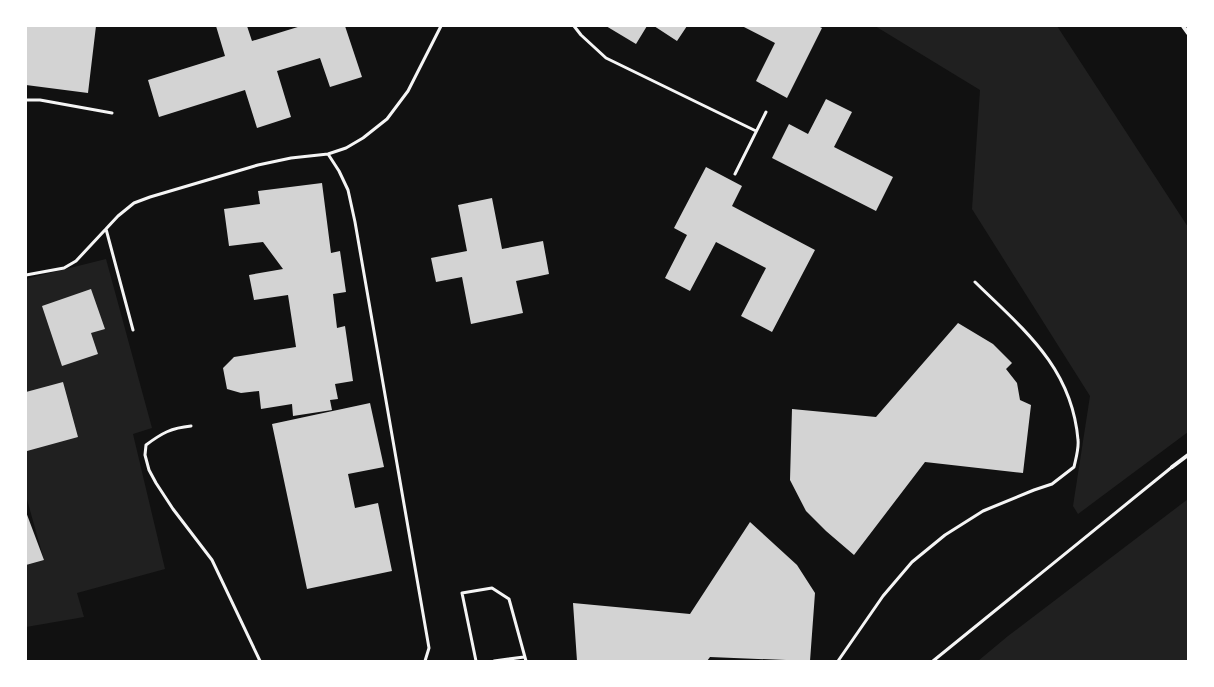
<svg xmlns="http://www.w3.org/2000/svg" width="1214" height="687" font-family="'PT Sans',sans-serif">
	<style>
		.green { fill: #202020 }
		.building { fill: #d3d3d3 }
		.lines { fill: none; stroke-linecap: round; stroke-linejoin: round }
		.service { stroke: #f5f5f5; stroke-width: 3 }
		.minor { stroke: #f5f5f5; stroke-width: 4 }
	</style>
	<rect width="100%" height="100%" fill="#111"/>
	<!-- green -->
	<path class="green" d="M875 26H1057L1188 227V432L1078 514 1073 506 1090 396 972 209 980 90Z
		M106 259 152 428 133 434 165 569 77 593 84 617 26 627V565L44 560 26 496V279Z
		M1188 499V661H978L1008 636Z"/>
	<!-- building -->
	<path class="building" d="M26 26H96L88 93 26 85Z
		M216 26H247L252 41 301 26H345L362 77 330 87 320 58 277 71 291 117 257 128 245 90 159 117 148 80 225 56Z
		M606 26H647L636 44Z
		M654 26H687L677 41Z
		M742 26H818L822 28 787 98 756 81 775 43Z
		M826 99 852 112 834 147 893 177 876 211 772 158 789 124 808 134Z
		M706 167 742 186 732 206 815 250 772 332 741 316 766 268 716 242 690 291 665 278 687 235 674 228Z
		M322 183 331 253 340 251 346 292 333 294 337 328 345 326 353 381 335 384 338 399 330 400 332 410 293 416 292 404 261 409 259 391 241 393 227 389 223 368 234 357 296 347 288 295 254 300 249 275 283 269 263 242 229 246 224 209 260 204 258 191Z
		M492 198 502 249 543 241 549 274 516 281 523 313 471 324 462 277 436 282 431 258 467 251 458 205Z
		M91 289 105 329 91 333 98 354 62 366 42 306Z
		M958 323 993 344 1012 363 1006 369 1017 383 1020 400 1031 405 1023 473 925 462 854 555 826 531 806 511 790 480 792 409 876 417Z
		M63 382 78 437 27 451 26 392Z
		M370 403 384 467 348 474 355 508 378 503 392 571 307 589 272 424Z
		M26 512 44 560 26 565Z
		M750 522 797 565 815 593 810 661 710 657 707 661H577L573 603 690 614Z"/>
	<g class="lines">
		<!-- service -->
		<path class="service" d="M574 26 581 35 606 58 756 131
			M26 100H40L112 113
			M328 154 339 171 348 190 355 222 429 648 425 661
			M735 174 766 112
			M106 229 133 330
			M26 275 64 268 76 261 118 216 134 203 150 197 258 165 291 158 328 154 346 148 363 138 387 119 408 91 441 26
			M191 426C171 428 162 433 146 445L145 455 149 470 156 483 173 509 212 560 260 661
			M476 661 462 593 492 588 509 599 526 661
			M494 661 524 657
			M838 661 883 596 912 562 945 535 983 511 1034 490 1052 484 1074 467C1076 458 1079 448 1078 440 1072 367 1023 329 975 282
			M933 661 1172 467"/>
		<!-- minor -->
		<path class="minor" d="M1183 26 1188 33
			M1172 467 1188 455"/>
	</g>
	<!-- border -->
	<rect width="1214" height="687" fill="none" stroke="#ffffff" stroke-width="54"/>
</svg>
